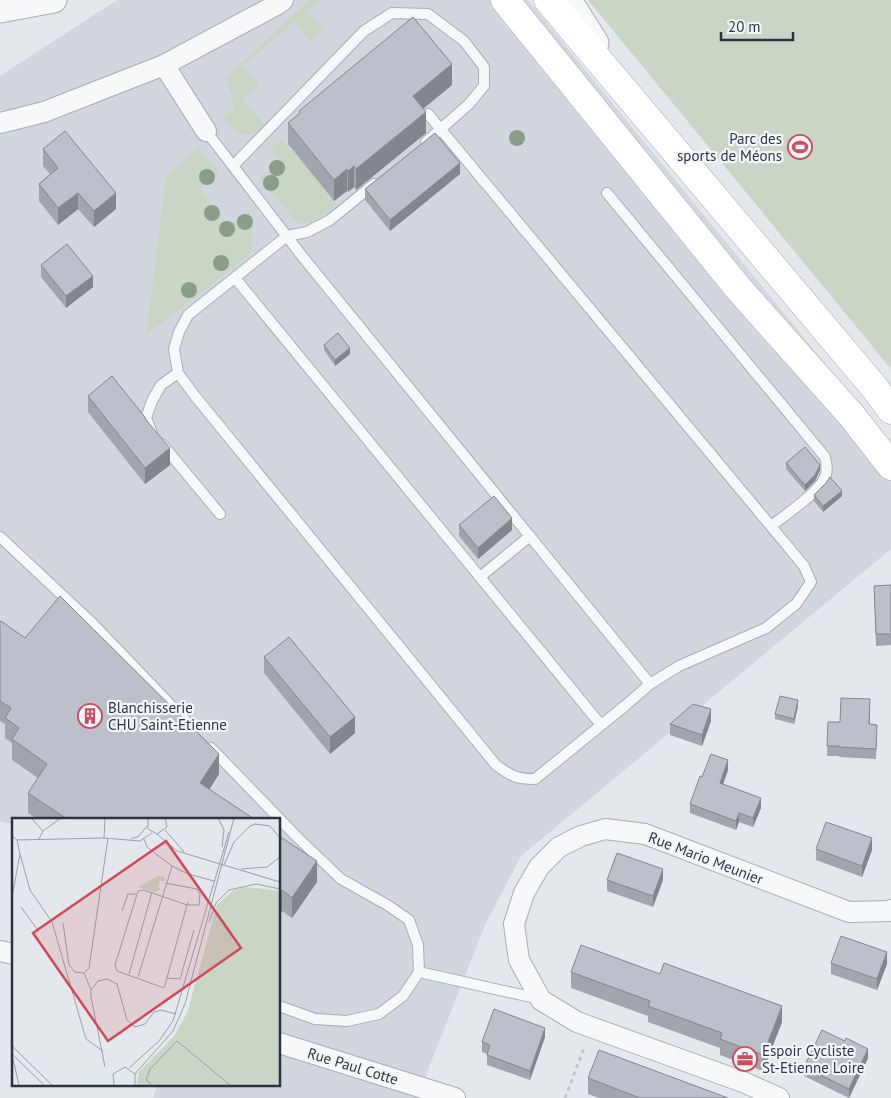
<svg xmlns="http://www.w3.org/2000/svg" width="891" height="1098" font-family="'PT Sans',sans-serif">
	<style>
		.built { fill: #d2d6de }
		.green { fill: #c9d6c5 }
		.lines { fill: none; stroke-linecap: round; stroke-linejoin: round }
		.service-casing { stroke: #a9aeb7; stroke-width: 12 }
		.minor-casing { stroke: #a9aeb7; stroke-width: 22 }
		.tertiary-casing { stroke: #a9aeb7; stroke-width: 27 }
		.secondary-casing { stroke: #a9aeb7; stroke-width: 29 }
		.path { stroke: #c2c5cb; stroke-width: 3; stroke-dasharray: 4 4; stroke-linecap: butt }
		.service { stroke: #f7f8fa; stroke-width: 10 }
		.minor { stroke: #f7f8fa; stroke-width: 20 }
		.tertiary { stroke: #f7f8fa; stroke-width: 25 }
		.secondary { stroke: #fff; stroke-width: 28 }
		.tree { fill: #899d89 }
		.wall { fill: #a1a5ae }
		.shaded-wall { fill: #83868d }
		.building { fill: #bbc0ca; stroke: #83868d }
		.labels { text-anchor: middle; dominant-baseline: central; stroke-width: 4.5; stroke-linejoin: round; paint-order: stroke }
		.poi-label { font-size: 15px; fill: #2b3445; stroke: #f4f6f9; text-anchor: start }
		.street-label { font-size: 15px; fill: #2b3445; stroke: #f4f6f9 }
		.inset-road { fill: none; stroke: #9a9fa9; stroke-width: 1 }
		.view { fill: #d1495b; fill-opacity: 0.15; stroke: #d1495b; stroke-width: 2.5 }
		.inset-edge { fill: none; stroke: #2b3445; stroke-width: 2.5 }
	</style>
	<rect width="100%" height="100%" fill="#e4e7ec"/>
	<!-- built -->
	<path class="built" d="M117 0H528L891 444V549L521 856 485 925 417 1098H153L158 1084H279V819H14V825L0 821V76Z"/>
	<!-- green -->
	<path class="green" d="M309 0H320L307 11 325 29 310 42 294 22 243 66 259 85 243 99 266 126C244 140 239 136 223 118L235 109 227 77Z
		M588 0H891V369Z
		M282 139 294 153H295L336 204C326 212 313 228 299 222 299 222 292 218 292 217L260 178 280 161 271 148Z
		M196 149 200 150 220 172 199 188 228 226 249 210 252 230 253 245 247 257 146 335 166 179 172 171Z"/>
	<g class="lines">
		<defs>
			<path id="service" d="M206 131 302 256 650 684
				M233 166 364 31 392 13 428 14 464 41 484 67V86L469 104 426 142
				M374 184 330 220 307 232 287 236 188 315 179 332 174 349 178 373 195 396 496 765C511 776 516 779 535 779L626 705 650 684 679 666 766 628 796 604 811 582 804 566 428 114
				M607 193 825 457C827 464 828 472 824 479 818 493 784 516 771 526
				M235 278 601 725
				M152 433 146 418 152 401 161 385 178 373
				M162 444 220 514
				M0 537 93 624 186 721
				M480 577 530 536
				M211 748 298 838 341 879 389 906 409 920 418 945 419 972
				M279 1006 315 1019 347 1021 379 1014 403 996 419 972 540 999"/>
			<path id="minor" d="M164 65 206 131
				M0 123 44 112 164 65 276 5 283 0
				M0 951 14 954
				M279 1043 455 1098
				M779 1098 743 1082 577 1022 541 1000 519 960 514 924 524 893 539 867 559 847 581 836 605 829 645 834 849 912 889 911 891 910"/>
			<path id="tertiary" d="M569 0 596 43
				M0 10 54 0"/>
			<path id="secondary" d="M505 0 738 288 852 416 891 466
				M548 0 874 387 891 410"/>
		</defs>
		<!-- service casing -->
		<use href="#service" class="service-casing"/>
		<!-- minor casing -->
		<use href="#minor" class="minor-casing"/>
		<!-- tertiary casing -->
		<use href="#tertiary" class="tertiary-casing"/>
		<!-- secondary casing -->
		<use href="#secondary" class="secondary-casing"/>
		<!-- path -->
		<path class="path" d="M565 1098 584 1048"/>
		<!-- service -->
		<use href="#service" class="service"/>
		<!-- minor -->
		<use href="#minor" class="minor"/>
		<!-- tertiary -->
		<use href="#tertiary" class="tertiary"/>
		<!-- secondary -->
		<use href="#secondary" class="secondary"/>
	</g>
	<!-- trees -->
	<g class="tree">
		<circle cx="517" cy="138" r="8"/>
		<circle cx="277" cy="168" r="8"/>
		<circle cx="207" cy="177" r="8"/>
		<circle cx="271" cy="183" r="8"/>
		<circle cx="212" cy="213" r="8"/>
		<circle cx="245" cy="222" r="8"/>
		<circle cx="227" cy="229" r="8"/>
		<circle cx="221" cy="263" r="8"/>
		<circle cx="189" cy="290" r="8"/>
	</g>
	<!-- wall -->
	<path class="wall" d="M452 85 423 109 426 133 356 190 354 187 348 192 347 191 334 201 288 144V123L299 114V111Z
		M43 149 116 209 94 227 78 209 58 225 39 201V184L50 174 43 166Z
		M460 174 390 231 365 200V189Z
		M41 265 93 287 66 308 41 277Z
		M324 345 350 354 335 366 324 350Z
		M88 396 170 465 145 484 88 412Z
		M786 463 820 470 815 481 805 491 786 469Z
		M814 495 842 496 823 512 814 501Z
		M459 525 512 530 478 559 459 536Z
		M891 585V645L876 646 874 586Z
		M0 622 219 774 209 790 254 819H37L28 813V793L38 778 12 760V743L5 738V724L0 721Z
		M264 657 355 733 330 754 264 673Z
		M798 706 794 724 775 719V714Z
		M870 709V724L877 735 876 759 839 757V756H827L828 722H840Z
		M711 721 702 746 670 735V724Z
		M728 770 723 784 761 808 753 827 739 822 736 830 690 813V804L702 777Z
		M279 836 317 882 292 918 282 911 279 915Z
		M816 849 872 850 862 877 816 860Z
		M607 880H663L653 907 607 891Z
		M831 963 887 964 877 990 831 974Z
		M571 972 782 1022 763 1071 720 1055V1048L648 1022V1016L571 988Z
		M545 1037 530 1080 487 1065V1054L482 1052V1042Z
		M868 1058 849 1098 804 1076V1067Z
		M588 1078 728 1098H599L588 1094Z"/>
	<!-- shaded-wall -->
	<path class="shaded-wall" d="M452 64V85L413 117V96Z
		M426 112V133L356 190V169Z
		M460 163V174L390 231V220Z
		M354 166V187L348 192V171Z
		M347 169V191L334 201V180Z
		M78 193V209L58 225V208Z
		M116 193V209L94 227V211Z
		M93 276V287L66 308V296Z
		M350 348V354L335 366V360Z
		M170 448V465L145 484V468Z
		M820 465V470L815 481 805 491V485Z
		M842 491V496L823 512V506Z
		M512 518V530L478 559V548Z
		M798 700V706L794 724V719Z
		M711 709V721L702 746V735Z
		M355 717V733L330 754V737Z
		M219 754V774L200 804V783Z
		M728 760V770L720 793V783Z
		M761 798V808L753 827V818Z
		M739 813V822L736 830V821Z
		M872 838V850L862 877V866Z
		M317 861V882L292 918V898Z
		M663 869V880L653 907V896Z
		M282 890V911L279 915V894Z
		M887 952V964L877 990V979Z
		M782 1006V1022L763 1071V1055Z
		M545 1028V1037L530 1080V1071Z
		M868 1049V1058L849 1098V1089Z"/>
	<!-- building -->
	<path class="building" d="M413 17 452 64 413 96 426 112 356 169 354 166 348 171 347 169 334 180 288 123 300 113 299 111Z
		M65 131 116 193 94 211 78 193 58 208 39 184 58 168 43 149Z
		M435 133 460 163 390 220 365 189Z
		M67 244 93 276 66 296 41 265Z
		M338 333 350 348 335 360 324 345Z
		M112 376 144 416 147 421 170 448 145 468 88 396Z
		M805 447 820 465 815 475 805 485 786 463Z
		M830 477 842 491 823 506 814 495 826 483Z
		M494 496 512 518 478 548 459 525Z
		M891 585V634H876L874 586Z
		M60 596 219 754 200 783 254 819H67L28 793 47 764 12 739 19 728 5 718 11 708 0 701V622L1 621 25 638Z
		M289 637 355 717 330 737 264 657Z
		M780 696 798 700 794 719 775 714Z
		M841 698 870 699 869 724 877 725 876 749 839 747V746H827L828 722H840Z
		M693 704 711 709 702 735 670 724Z
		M711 754 728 760 720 783 761 798 753 818 739 813 736 821 690 804 700 776 702 777Z
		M826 822 872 838 862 866 816 849Z
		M279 836 317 861 292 898 282 890 279 894Z
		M617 853 663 869 653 896 607 880Z
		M841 936 887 952 877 979 831 963Z
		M581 945 660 974 664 963 782 1006 763 1055 720 1039 722 1033 648 1006 650 1001 571 972Z
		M494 1009 545 1028 530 1071 487 1055 490 1045 482 1042Z
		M822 1030 845 1041 846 1038 868 1049 849 1089 804 1067Z
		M599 1050 728 1098H640L588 1078Z"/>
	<!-- icons -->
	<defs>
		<symbol id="stadium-ring" viewBox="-11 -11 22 22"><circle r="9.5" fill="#f4f6f9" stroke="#d1495b" stroke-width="1.5"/><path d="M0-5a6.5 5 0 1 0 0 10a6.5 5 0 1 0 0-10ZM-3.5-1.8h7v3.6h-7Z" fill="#d1495b"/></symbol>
		<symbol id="building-ring" viewBox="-11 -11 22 22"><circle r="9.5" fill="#f4f6f9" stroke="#d1495b" stroke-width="1.5"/><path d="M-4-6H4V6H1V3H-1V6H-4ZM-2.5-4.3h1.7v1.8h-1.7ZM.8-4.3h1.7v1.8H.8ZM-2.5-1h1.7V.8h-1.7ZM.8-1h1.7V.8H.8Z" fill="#d1495b"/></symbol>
		<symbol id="office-ring" viewBox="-11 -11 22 22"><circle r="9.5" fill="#f4f6f9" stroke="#d1495b" stroke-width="1.5"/><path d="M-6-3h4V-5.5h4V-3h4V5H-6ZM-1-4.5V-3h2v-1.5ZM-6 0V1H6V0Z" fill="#d1495b"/></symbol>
	</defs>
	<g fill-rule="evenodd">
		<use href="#stadium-ring" x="786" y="133" width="28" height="28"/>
		<use href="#building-ring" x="76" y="702" width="28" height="28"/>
		<use href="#office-ring" x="731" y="1045" width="28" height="28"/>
	</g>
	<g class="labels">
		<!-- poi labels -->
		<g class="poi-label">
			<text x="782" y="138" text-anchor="end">Parc des<tspan x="782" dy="17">sports de Méons</tspan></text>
			<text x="108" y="707">Blanchisserie<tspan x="108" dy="17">CHU Saint-Etienne</tspan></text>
			<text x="762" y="1050">Espoir Cycliste<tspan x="762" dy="17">St-Etienne Loire</tspan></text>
		</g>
		<!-- street labels -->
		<g class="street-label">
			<text transform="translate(706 858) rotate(21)">Rue Mario Meunier</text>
			<text transform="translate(353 1066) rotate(17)">Rue Paul Cotte</text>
		</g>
	</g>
	<!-- overview -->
	<g transform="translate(12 818)">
		<rect width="268" height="268" fill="#e4e7ec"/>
		<path d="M146 58 153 59 152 64 148 63 146 69 149 70 145 74 126 69ZM236 69 267 73V267H125L127 254 162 218 175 195 205 87 222 72Z" fill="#c9d6c5"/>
		<path class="inset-road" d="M19 0 31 13M136 0V11L145 16 155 9 153 0M206 0 212 12 210 29M153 12 172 34M145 16 165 33 268 64M0 18 5 22 8 36 0 79M92 20 93 0M27 21 31 13 49 0M119 21 127 18 135 8M132 21 135 29 160 48 176 56 202 63M5 22 92 20 128 23 140 15M8 36 18 72 40 104 74 221 91 233M212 47 222 24 238 8 243 6 258 8 268 20M229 51 255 49 268 39M153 65 185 71 188 76 187 87H175L132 72 126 73 103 147 105 153 152 170 153 167 175 87 176 84M9 89 25 111 39 103M110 93 116 76H124M197 104 204 85 217 72 244 66 268 71M51 105 57 147 63 154 72 155 79 172M72 155 77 150 96 20M117 156 140 74M126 159 160 48M155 160 168 161 182 112M0 228 40 267M0 236 32 267M0 237 7 267M93 249 79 179V172L86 163 95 161 105 166 115 202 123 209 133 206 142 194 149 192 164 196M117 250 147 223 161 203 217 14M123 256 161 213 173 186 222 0M102 267 101 256 113 249 123 256V267M140 267 134 262 138 251 165 223 218 267"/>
		<path class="view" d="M154 23 229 130 96 223 21 115Z"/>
		<rect width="268" height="268" class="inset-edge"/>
	</g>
	<!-- scale -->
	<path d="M721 32v8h72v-8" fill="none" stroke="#2b3445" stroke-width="2.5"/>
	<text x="728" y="32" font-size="15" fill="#2b3445" stroke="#f4f6f9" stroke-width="4" paint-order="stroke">20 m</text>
</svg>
